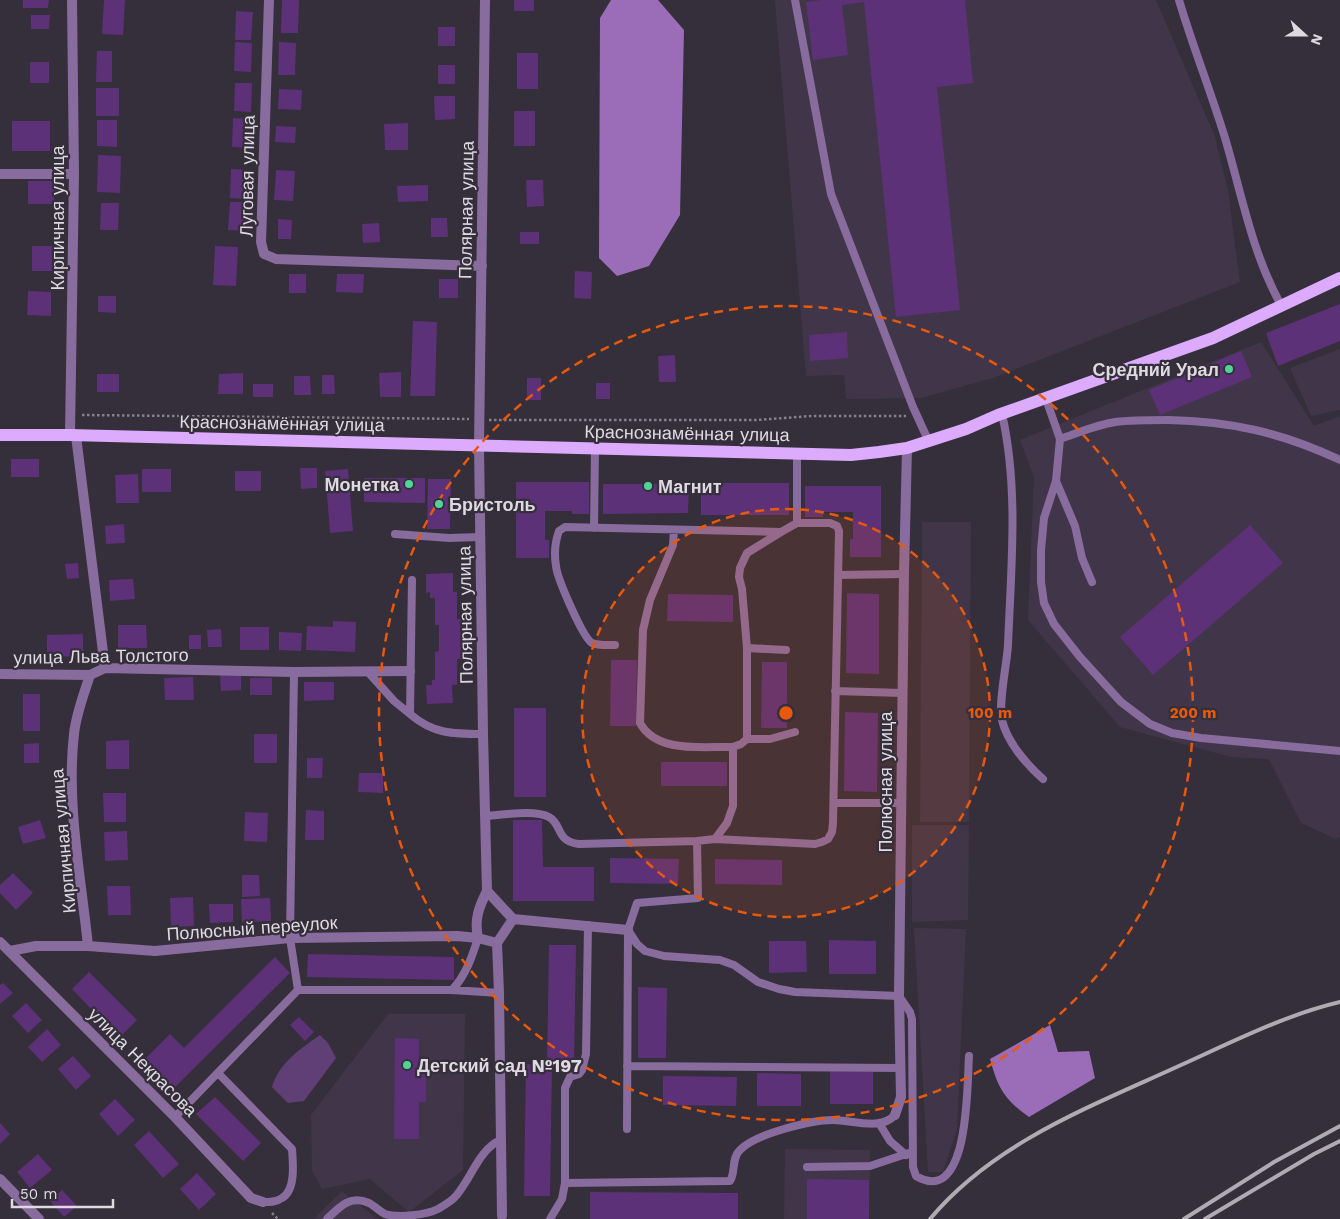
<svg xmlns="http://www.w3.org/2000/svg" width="1340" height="1219" font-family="'Work Sans',sans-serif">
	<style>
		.built { fill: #413649 }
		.green { fill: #5f3f75 }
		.water { fill: #9b6db9 }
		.building { fill: #5d3178 }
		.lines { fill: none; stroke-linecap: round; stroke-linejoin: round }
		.path { stroke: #87818c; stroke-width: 2.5; stroke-dasharray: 2.5 2.5; stroke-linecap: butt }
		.service { stroke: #896c9e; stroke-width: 8 }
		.minor { stroke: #896c9e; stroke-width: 10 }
		.primary { stroke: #dcabfd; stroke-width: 12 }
		.rail { stroke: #b0aab3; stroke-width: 4 }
		.ring { fill: none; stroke: #e8590c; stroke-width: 2.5; stroke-dasharray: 9 6 }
		.poi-dot { fill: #4fd398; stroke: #352e3b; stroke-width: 2 }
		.labels { text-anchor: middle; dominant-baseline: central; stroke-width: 4.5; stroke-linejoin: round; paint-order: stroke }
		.street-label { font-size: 18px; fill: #dfdae2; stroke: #352e3b }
		.poi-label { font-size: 18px; font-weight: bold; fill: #dfdae2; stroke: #352e3b; text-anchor: start }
		.centre { fill: #e8590c; stroke: #352e3b; stroke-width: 2.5 }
		.ring-label { font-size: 15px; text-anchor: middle; font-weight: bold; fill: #e8590c; stroke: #352e3b; stroke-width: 4.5; stroke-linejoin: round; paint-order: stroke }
	</style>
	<rect width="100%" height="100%" fill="#352e3b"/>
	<!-- built -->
	<path class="built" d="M775 0H1156L1215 137 1228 191 1240 282 993 378 921 398 846 399 844 375 806 376Z
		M1261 342 1314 426 1340 416V837L1336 839 1301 823 1269 759 1231 757 1120 727 1028 620 1034 477 1020 440Z
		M1340 349V410L1311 416 1290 368Z
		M922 522H971L969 822H920Z
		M912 825H969L968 920 912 922Z
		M914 928 966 929 957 1129 943 1172H928Z
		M388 1014H465L463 1170 409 1212 370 1179 322 1189 312 1171 311 1115Z
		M785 1149 870 1150 869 1219H784Z
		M342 1191 377 1219H314Z"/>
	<!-- green -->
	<path class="green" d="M320 1035 328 1043 336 1058 304 1101 288 1103 272 1087C278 1064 301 1048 320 1035Z"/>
	<!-- water -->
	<path class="water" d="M611 0H658L684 30 680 215 649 266 617 276 599 258 600 18Z
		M1050 1025 1058 1052 1089 1051 1095 1078 1029 1117C1004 1099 998 1088 990 1059Z"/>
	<!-- building -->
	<path class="building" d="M23 0H49L48 8H23Z
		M104 0H125L123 35 102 34Z
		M282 0H299L298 33H281Z
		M514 0H534V11H514Z
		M821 0H965L973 83 937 87 960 310 896 317 864 2 842 5 848 55 813 60 806 2Z
		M236 11 253 12 251 40H235Z
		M31 15H50L49 29H31Z
		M438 27H455V46H438Z
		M235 42 252 43 251 72 234 71Z
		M279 42 296 43 295 75H278Z
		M97 51H112V82H96Z
		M517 53H538V89H517Z
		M30 62H49V83H30Z
		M438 65H455V84H438Z
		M235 83H252L251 112 234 111Z
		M96 88H119V116H96Z
		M279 89 302 90 301 110 278 109Z
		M434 96H455V119L435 120Z
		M514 111H535V146H514Z
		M233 118 250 119 249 148 232 147Z
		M97 120H117V147L97 146Z
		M12 121H50V151H12Z
		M408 123V150H385L384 124Z
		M276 126 296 127 295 143 275 142Z
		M98 155 121 156 120 193 97 192Z
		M231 169 248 170 247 199 230 198Z
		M276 170 295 171 293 201 274 200Z
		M526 180H543L544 206 527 207Z
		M28 181H54V204H28Z
		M428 185V201L398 202 397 186Z
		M230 202H247L245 231 228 230Z
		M101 203H119L118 230H100Z
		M431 218H447L448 237H431Z
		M278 219 292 220 291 239H278Z
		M379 223 380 242 363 243 362 224Z
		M520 232H539V244H520Z
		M32 246H52V271H32Z
		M215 246 238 247 236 286 213 285Z
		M575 271 592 272 591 299 574 298Z
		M289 274H306V293H289Z
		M337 274H364L363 293 336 292Z
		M439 279H458V298H439Z
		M28 291 51 292V316L27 315Z
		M98 296H116V313L98 312Z
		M1340 304V341L1278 366 1266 333Z
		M413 321 437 322 435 396H410Z
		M847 332 848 358 810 361 809 335Z
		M1241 351 1252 377 1160 415 1149 390Z
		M675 355 676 382H659L658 356Z
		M401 372V397H380L379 373Z
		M243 373V394H218L219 374Z
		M97 374H119V392H97Z
		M322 375H334L335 394H322Z
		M294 376H310L311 395H294Z
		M527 378H541V400H527Z
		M596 383H610V399H596Z
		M253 384H273V397H253Z
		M11 459H39V477H11Z
		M300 468H317V488L301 489Z
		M142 469H171V492H142Z
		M348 469 353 531 330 533 325 471Z
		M235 471H261V491H235Z
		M138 474 139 503H116L115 475Z
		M364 478H425V503L364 502Z
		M428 479H451L450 529H427Z
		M516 482H589V514H572V511H545V540H549V558H516Z
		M701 483H789V515H701Z
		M603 484H689L688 513 603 514Z
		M805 486H881V557H850V539H853V512H823V517H805Z
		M124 524 125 543 106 544 105 526Z
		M1250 525 1283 563 1153 675 1120 637Z
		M78 563 79 578 67 579 65 564Z
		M453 573V592H457V619H461V659H457V685H452L453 703 427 704 426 685H432V680H435V652L439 651V625H435V598H430V592L426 593V574Z
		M133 579 135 599 110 601 109 580Z
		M847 593 879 594V674L846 673Z
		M668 594 733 595V622L667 621Z
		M333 621 356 622 355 652 306 650 307 626 333 627Z
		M118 625H146L147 648H118Z
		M240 627H269V650H240Z
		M221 629 222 647H208L207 630Z
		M279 632 302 633 301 651 279 650Z
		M83 634V656L47 657V635Z
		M189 635H201V649H189Z
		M611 660H637L636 726H610Z
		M762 662H787V728H761Z
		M241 674V690L221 691 220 675Z
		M193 677 194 700H165L164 678Z
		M250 678H272V695H250Z
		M304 682H334V700L304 701Z
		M23 694H40V731H23Z
		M514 708H546V797H514Z
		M845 712 878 713 877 792 844 791Z
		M254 734H277V763H254Z
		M129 740V769H106V741Z
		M39 743V763H24V744Z
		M307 758H323L322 778H307Z
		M661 762H727V786H661Z
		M359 773H383V793L358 792Z
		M103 793H126V822H104Z
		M306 810 324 811V840H305Z
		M245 812 268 813 267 842 244 841Z
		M40 820 46 838 23 844 18 827Z
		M513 820H542L543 867H594V901H513Z
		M127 831 128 860 105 861 104 832Z
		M610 858 679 859 678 884 610 883Z
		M715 859 782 860V885L715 884Z
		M13 873 33 893 16 910 0 893V885Z
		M242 875H259L260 896 242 897Z
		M107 886H130L131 915H108Z
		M193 897 194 926 171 927 170 898Z
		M270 898 271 921 242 922 241 899Z
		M209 904H233V922L210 923Z
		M829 940 876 941V974H829Z
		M769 941H806L807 972 769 973Z
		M549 945H576L574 1065H552L550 1196H524L526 1064 547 1065Z
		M308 954 454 957V980L307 977Z
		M275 957 290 973 172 1090 143 1061 170 1034 184 1048Z
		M89 972 137 1020 119 1038 72 989Z
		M3 983 13 993 0 1004V985Z
		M638 987 667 988 666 1058H638Z
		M26 1003 42 1020 28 1033 12 1016Z
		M299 1017 314 1032 305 1041 290 1025Z
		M47 1029 61 1045 42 1062 28 1047Z
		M395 1038 419 1039V1074H426V1102H419V1139H394Z
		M73 1056 91 1076 76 1090 58 1069Z
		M830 1071 873 1072V1104H830Z
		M757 1073 801 1074V1106H757Z
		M663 1076 737 1077 736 1106 663 1105Z
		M215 1097 261 1143 243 1161 196 1114Z
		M115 1099 135 1120 118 1136 99 1114Z
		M0 1123 10 1134 0 1144Z
		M149 1131 179 1164 163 1178 134 1145Z
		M38 1154 52 1170 30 1188 17 1172Z
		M197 1173 216 1194 199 1210 180 1189Z
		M807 1179 869 1180V1219H807Z
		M62 1190 77 1206 64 1217 50 1201Z
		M590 1192 738 1193V1219H590Z"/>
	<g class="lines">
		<!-- path -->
		<path class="path" d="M82 415 469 419
			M489 420H757L811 416H906
			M272 1213 278 1219"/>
		<!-- service -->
		<path class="service" d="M795 0 831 194 913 407 929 442
			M1179 0C1193 47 1211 92 1225 138 1242 195 1252 253 1281 305
			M1046 399 1060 439 1056 481 1044 518 1041 550V582L1044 603 1054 624 1080 657 1121 702 1150 724 1172 733 1201 738 1340 751
			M1002 414C1019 489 1011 568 1008 645 1007 664 998 703 1002 720 1007 742 1027 765 1043 779
			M1060 439C1078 433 1096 425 1115 422 1132 420 1150 420 1168 420 1231 421 1283 433 1340 460
			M797 453V523
			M1056 481 1075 526 1082 558 1092 582
			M594 528 595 448
			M674 530 673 545 650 600 643 630 640 723C657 754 704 746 733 747L741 744 747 739H770L795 732
			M395 534 449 538 480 537
			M838 575 904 574
			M412 580 410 714C433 734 453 734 483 734
			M747 648 786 650
			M294 672 290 938 298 990
			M368 672 394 701 410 714
			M835 691 902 693
			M747 739V648L742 589 739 577 740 568 747 553 781 532
			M834 803H901
			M486 816C503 815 535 809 549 817 563 825 555 841 579 844L697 841 715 839 815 844 822 842 828 839 832 832 833 823 839 531 837 526 830 523H797L781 532 565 527 559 531C555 542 554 554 556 566 557 578 583 638 592 643 599 646 608 645 615 645
			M715 839 727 823 733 806V747
			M628 930 637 944 645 951 664 956 720 960 734 965 758 982 779 989 795 992 899 996 910 1012 912 1019 913 1167 916 1176C970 1208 967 1083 969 1056
			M452 990C466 975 472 957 478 938
			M627 1066 900 1068
			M218 1073 292 1149C293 1163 296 1190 282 1198 277 1202 270 1202 263 1202
			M175 1117 298 990H452L499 993
			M879 1123 890 1141 906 1155
			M627 1129 628 930 637 903 698 898 697 841
			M807 1167 870 1166 912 1152
			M565 1183 730 1181C736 1172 731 1158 740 1150 755 1134 811 1120 833 1120 852 1120 881 1131 895 1115
			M327 1219C340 1206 350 1195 369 1203 375 1206 380 1212 385 1214 398 1218 426 1215 438 1209 443 1206 450 1202 454 1198 470 1182 479 1148 501 1140
			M550 1219 562 1199 565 1183V1088L570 1077 579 1074 582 1070 586 1054 588 925"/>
		<!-- minor -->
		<path class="minor" d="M269 0 261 242 264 254 276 259 482 266
			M485 0 479 445 483 734 487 891 513 919 497 943 499 993 502 1216
			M0 174H74
			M70 435 74 174 72 0
			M76 436 105 668
			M0 674 90 675 105 668 294 672 410 671
			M513 919 628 930
			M478 938C474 919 479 907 487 891
			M0 942 175 1117 251 1198 263 1202
			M88 946C81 877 66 804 74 734 76 714 84 694 90 675
			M10 951 36 946H88L155 951 290 938 457 936 478 938 497 943
			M895 1115 901 1097 899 996 904 574 907 448
			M0 1179 39 1219"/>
		<!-- primary -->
		<path class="primary" d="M0 435H70L851 455 879 452 907 448 966 429 998 415 1213 338 1340 278"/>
		<!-- rail -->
		<path class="rail" d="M930 1219C994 1142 1092 1106 1181 1065 1232 1042 1285 1015 1340 1002
			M1184 1219 1274 1162 1340 1126
			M1205 1219 1314 1154 1340 1141"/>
	</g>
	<!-- distance rings -->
	<circle cx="786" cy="713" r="204" fill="#e8590c" fill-opacity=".12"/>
	<g class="ring">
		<circle cx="786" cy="713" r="204"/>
		<circle cx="786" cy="713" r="407"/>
	</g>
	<!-- markers -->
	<g class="poi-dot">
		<circle cx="1229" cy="369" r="5"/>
		<circle cx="409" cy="484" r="5"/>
		<circle cx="648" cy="486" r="5"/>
		<circle cx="439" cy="504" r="5"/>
		<circle cx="407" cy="1065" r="5"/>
	</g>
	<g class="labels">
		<!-- street labels -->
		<g class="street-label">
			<text transform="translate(247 176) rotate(-89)">Луговая улица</text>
			<text transform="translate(466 210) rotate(-89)">Полярная улица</text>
			<text transform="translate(57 218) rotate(-90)">Кирпичная улица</text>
			<text transform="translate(282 423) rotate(1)">Краснознамённая улица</text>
			<text transform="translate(687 433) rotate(1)">Краснознамённая улица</text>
			<text transform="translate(465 615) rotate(-91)">Полярная улица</text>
			<text transform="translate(101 656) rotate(-1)">улица Льва Толстого</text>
			<text transform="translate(885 782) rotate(-90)">Полюсная улица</text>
			<text transform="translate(63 841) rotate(-95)">Кирпичная улица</text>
			<text transform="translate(252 928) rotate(-4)">Полюсный переулок</text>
			<text transform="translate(143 1062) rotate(45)">улица Некрасова</text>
		</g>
		<!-- poi labels -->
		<g class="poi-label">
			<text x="1219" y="369" text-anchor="end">Средний Урал</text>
			<text x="399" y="484" text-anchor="end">Монетка</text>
			<text x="658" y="486">Магнит</text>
			<text x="449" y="504">Бристоль</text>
			<text x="417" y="1065">Детский сад №197</text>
		</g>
	</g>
	<circle cx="786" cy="713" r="8" class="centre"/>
	<g class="ring-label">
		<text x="990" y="718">100 m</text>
		<text x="1193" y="718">200 m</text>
	</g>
	<!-- north arrow -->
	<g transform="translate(1305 35) rotate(111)" stroke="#352e3b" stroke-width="4" paint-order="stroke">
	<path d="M0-4L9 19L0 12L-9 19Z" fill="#dfdae2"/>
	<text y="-8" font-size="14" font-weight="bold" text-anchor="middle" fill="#dfdae2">N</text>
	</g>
	<!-- scale -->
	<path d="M12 1199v8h101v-8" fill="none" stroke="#dfdae2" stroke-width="2.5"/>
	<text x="20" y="1199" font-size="15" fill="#dfdae2" stroke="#352e3b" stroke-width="4" paint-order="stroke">50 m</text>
</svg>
